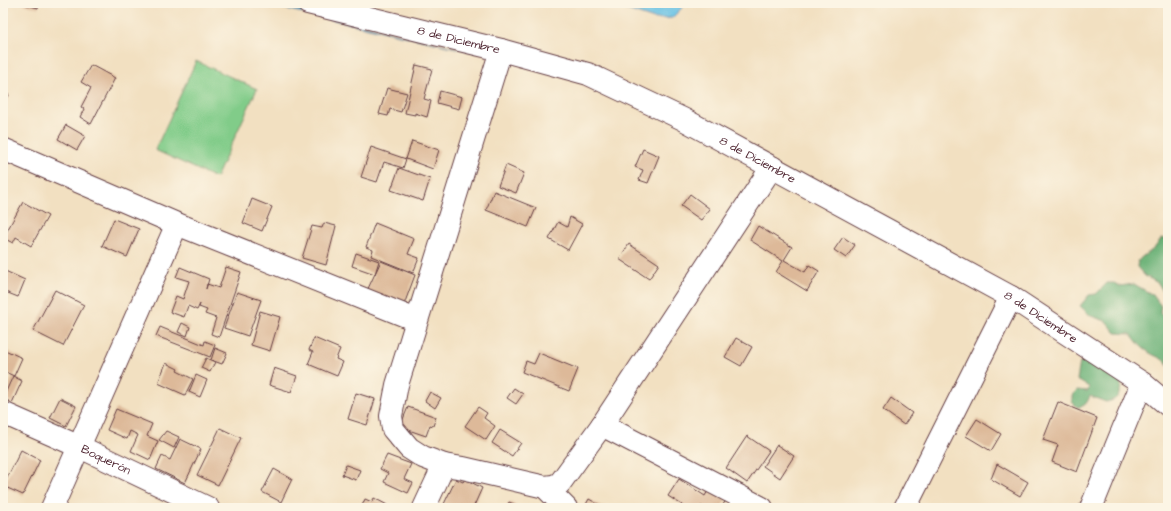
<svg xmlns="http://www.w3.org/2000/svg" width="1171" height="511" font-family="'Architects Daughter',sans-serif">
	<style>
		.green { fill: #81cc89; stroke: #66765a }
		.forest { fill: #68b075; stroke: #596850 }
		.water { fill: #66c1e4; stroke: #587088 }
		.building { fill: #ddb999 }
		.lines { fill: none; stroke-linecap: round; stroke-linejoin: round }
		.minor-casing { stroke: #633c42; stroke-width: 24 }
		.minor { stroke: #fff; stroke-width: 22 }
		.labels { text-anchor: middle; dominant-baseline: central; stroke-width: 3; stroke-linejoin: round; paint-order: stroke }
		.street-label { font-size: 12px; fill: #4a1f2b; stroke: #fcf5e5 }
	</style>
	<rect width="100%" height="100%" fill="#fcf5e5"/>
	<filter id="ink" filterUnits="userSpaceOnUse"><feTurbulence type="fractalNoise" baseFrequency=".025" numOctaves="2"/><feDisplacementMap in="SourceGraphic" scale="8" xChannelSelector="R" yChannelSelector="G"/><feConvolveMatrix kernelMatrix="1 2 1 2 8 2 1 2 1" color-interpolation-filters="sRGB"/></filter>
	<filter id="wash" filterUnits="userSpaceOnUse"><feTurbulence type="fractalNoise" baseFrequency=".012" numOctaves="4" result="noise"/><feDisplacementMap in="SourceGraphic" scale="16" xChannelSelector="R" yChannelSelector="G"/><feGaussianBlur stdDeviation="0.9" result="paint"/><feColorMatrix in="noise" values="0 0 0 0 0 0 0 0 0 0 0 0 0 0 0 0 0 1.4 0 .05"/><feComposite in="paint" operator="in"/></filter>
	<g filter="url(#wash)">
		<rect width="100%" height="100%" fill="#f2e0c1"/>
		<!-- green -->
		<path class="green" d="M196 61 257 89 216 178 155 150Z"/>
		<!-- forest -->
		<path class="forest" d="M1168 238V300L1158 283 1145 276 1137 267C1137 257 1146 255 1152 250 1156 247 1158 243 1161 239Z
			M1107 283H1114L1120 286 1134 284 1153 295 1161 306 1160 313 1168 322V366C1164 357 1154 357 1147 351 1140 347 1136 340 1131 334L1116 333 1106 321 1091 316 1080 306 1089 295 1096 294Z
			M1086 359 1121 381C1121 393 1119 400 1106 402L1090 396C1087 403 1085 407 1077 407L1072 402V395L1077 390 1088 391 1089 387 1077 380 1080 362Z"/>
		<!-- water -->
		<path class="water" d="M259 3H272L478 53Z
			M595 3H687L672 18 654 19 624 9Z"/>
		<g id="blocks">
			<!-- building -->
			<path class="building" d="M20 3H39L38 8Z
				M91 65 115 78 91 124 80 117 84 109 81 107 91 88 81 82Z
				M416 65 432 69 424 99 431 101 427 117 415 113V115L405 113Z
				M387 88 407 93 401 112 390 109 388 116 379 114Z
				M440 91 462 97 459 109 437 103Z
				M3 92 9 95 3 106Z
				M66 125 85 136 77 150 58 139Z
				M412 141 439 150 433 169 406 159Z
				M371 147 406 159 403 168 384 162 377 182 361 177Z
				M643 149 659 156 648 183 639 180 643 170 635 167Z
				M506 165 524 173 516 193 498 186Z
				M399 168 430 179 423 201 391 190Z
				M494 191 536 208 528 227 486 210Z
				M690 194 710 209 701 220 681 206Z
				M252 199 272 207 262 231 243 223Z
				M23 202 48 216 31 246 16 237 13 243 3 238Z
				M570 217 582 224 568 250 549 239 558 222 567 227Z
				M114 219 139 229 127 257 102 246Z
				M324 223 336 226 326 265 302 258 312 226 322 228Z
				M375 223 414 239 408 254 419 258 413 273 371 256 373 250 366 247Z
				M758 226 792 247 784 260 805 272 809 265 819 271 807 291 776 272 783 261 750 240Z
				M843 237 855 245 846 258 834 250Z
				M629 244 659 264 649 279 619 259Z
				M356 253 379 261 375 274 352 266Z
				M381 261 415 275 402 310 365 295Z
				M180 267 209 279 206 289 207 284 219 288 226 267 241 272 219 337 211 334 216 318 205 314 207 310 199 307 200 304 197 310 188 306 184 317 170 312 176 296 183 299 189 281 176 277Z
				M3 270 25 280 18 297 3 291Z
				M55 290 84 305 63 346 33 331Z
				M237 292 261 300 248 336 224 328Z
				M260 311 280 317 270 351 251 345Z
				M182 323 190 327 187 336 178 332Z
				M160 327 204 345 205 341 215 345 210 357 156 336Z
				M314 338 340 349 336 359 343 362 337 376 308 364 313 352 309 350Z
				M736 338 752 347 741 366 725 357Z
				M215 348 227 353 222 364 211 360Z
				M3 349 22 358 14 376 3 371Z
				M539 353 578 369 569 391 522 372 526 361 534 364Z
				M206 358 215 362 210 372 201 368Z
				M166 363 178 369 177 371 193 379 185 395 158 383Z
				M274 368 297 376 291 392 269 385Z
				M196 375 207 380 200 397 189 392Z
				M13 376 22 381 12 403 3 398Z
				M514 388 523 394 516 404 507 398Z
				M430 392 441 398 435 408 425 401Z
				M356 393 375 399 367 425 348 419Z
				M60 398 76 406 66 426 50 418Z
				M891 398 912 413 904 425 883 410Z
				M1058 402 1097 418 1077 472 1052 462 1058 445 1043 440Z
				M408 407 436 417 433 426 430 425 426 436 400 427Z
				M478 407 487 413 484 418 495 426 486 440 465 426Z
				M116 409 152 424 147 436 158 441 150 460 131 451 138 435 130 431 127 439 107 430Z
				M977 419 1001 434 991 451 966 436Z
				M220 428 241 438 218 485 197 475Z
				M500 430 521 443 512 456 492 443Z
				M166 431 179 437 174 448 159 440Z
				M747 436 769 451 747 483 726 468Z
				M180 439 201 449 185 483 156 469 162 456 170 460Z
				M777 445 794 456 780 478 763 466Z
				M21 450 40 460 23 495 3 486Z
				M387 455 411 464 404 479 413 483 408 493 384 482 388 473 380 469Z
				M997 464 1028 482 1020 496 991 479Z
				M346 465 360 470 356 480 342 475Z
				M274 469 292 479 281 502 262 492Z
				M456 479 463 482 465 479 482 488 473 508H452L444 504Z
				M679 479 705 496 709 489 726 500 721 508H706L701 506 700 508H687L668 496Z
				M374 498 391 507 390 508H361L365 499 372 502Z
				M589 499 605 508H584Z
				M509 502 521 507 520 508H506Z"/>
		</g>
	</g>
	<g filter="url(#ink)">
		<use href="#blocks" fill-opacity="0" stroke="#633c42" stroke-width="1"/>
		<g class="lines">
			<defs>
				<g id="minor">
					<path id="s1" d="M308 3 501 50 588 74 683 119 1011 297 1142 383 1168 405"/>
					<path d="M501 50 397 385 391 416 393 429 409 448 423 457 444 465 463 468 545 487 553 486 560 483 602 425 772 167"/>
					<path d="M3 149 177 224 416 320"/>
					<path id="s2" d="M3 413 80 447 208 508"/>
					<path d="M602 425 762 508"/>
					<path d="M545 487 566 508"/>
					<path d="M52 508 177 224"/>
					<path d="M424 508 444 465"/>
					<path d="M905 508 1011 297"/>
					<path d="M1091 508 1142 383"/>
				</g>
			</defs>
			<!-- minor casing -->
			<use href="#minor" class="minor-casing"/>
			<!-- minor -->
			<use href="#minor" class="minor"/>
		</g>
	</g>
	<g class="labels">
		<!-- street labels -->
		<g class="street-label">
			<text stroke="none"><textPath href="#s1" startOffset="155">8 de Diciembre</textPath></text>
			<text stroke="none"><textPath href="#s1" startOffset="479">8 de Diciembre</textPath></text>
			<text stroke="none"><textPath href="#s1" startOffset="803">8 de Diciembre</textPath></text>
			<text stroke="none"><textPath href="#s2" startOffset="113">Boquerón</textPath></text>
		</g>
	</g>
	<!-- margin -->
	<rect width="1171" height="511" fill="none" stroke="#fcf5e5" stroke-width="16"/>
</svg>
